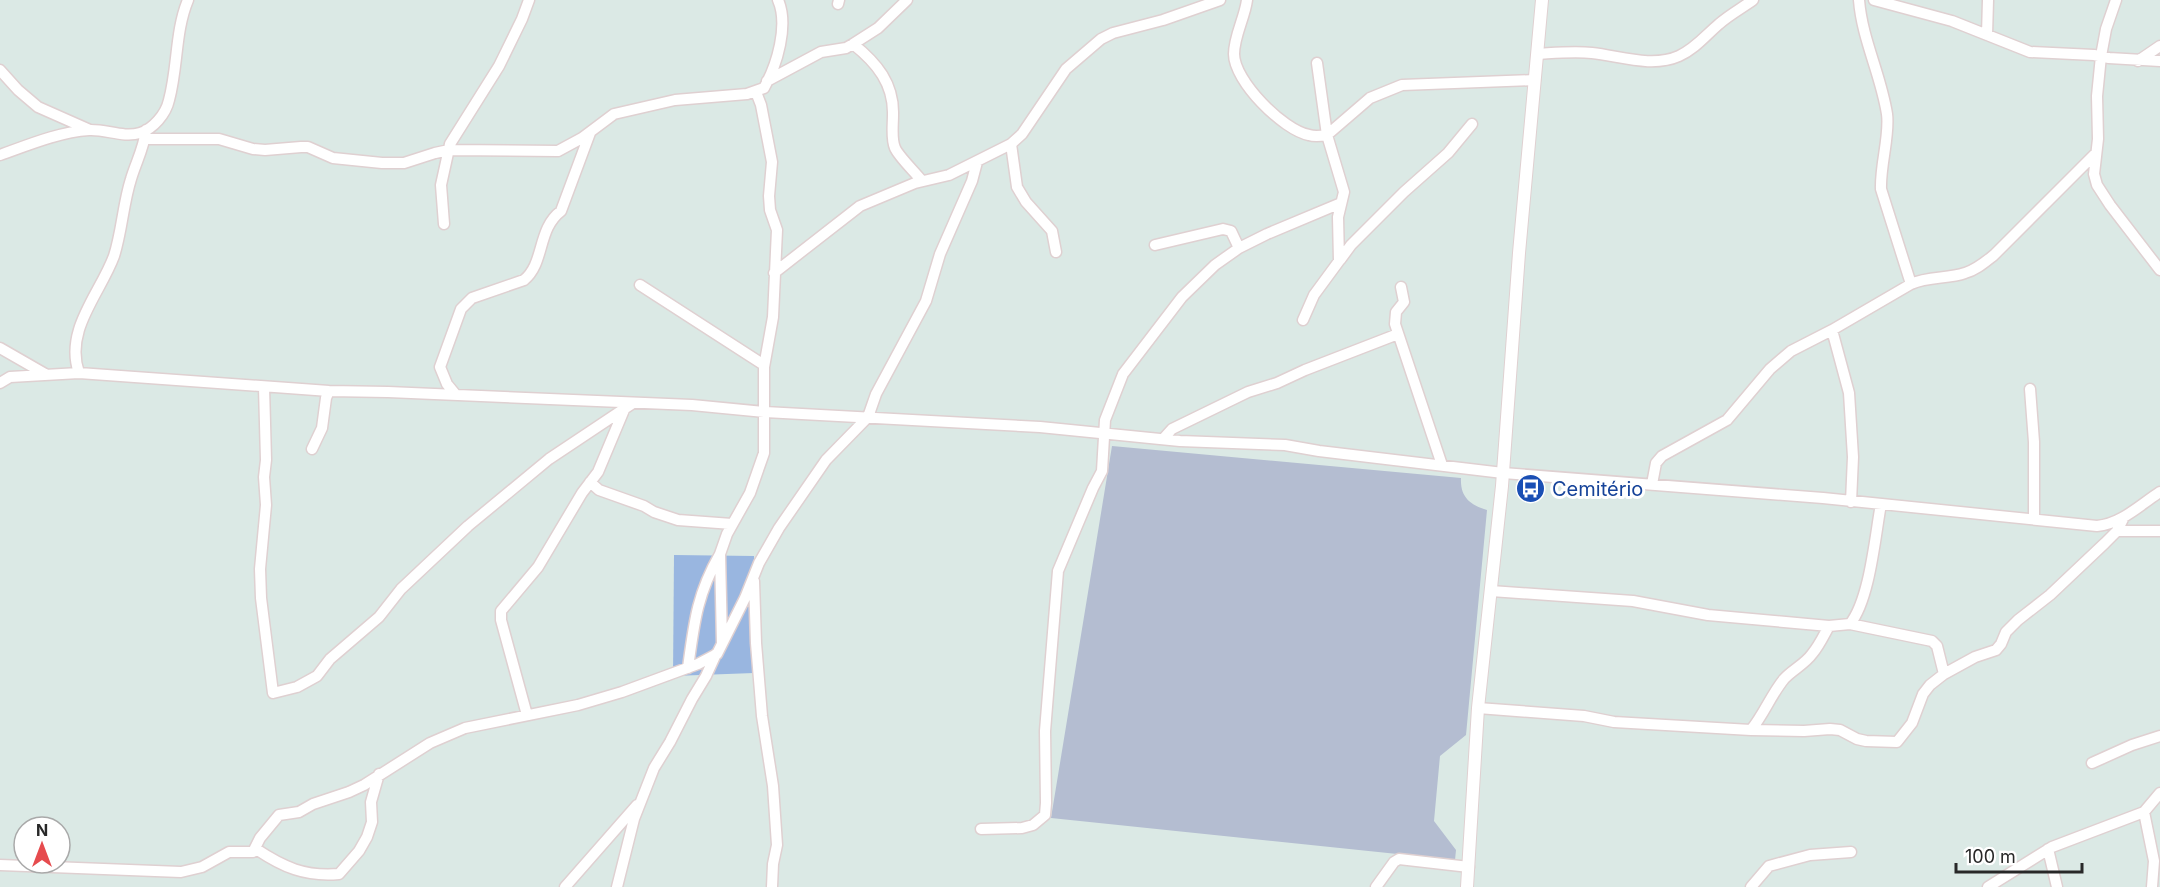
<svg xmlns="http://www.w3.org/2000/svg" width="2160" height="887" font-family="Inter,sans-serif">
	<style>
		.cemetery { fill: #b4bdd1 }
		.pitch { fill: #99b6e0 }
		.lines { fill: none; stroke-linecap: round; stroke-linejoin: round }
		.minor-casing { stroke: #dfd0d1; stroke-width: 13 }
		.tertiary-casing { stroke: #dfd0d1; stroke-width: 14 }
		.minor { stroke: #fff; stroke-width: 10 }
		.tertiary { stroke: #fff; stroke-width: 12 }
		.labels { text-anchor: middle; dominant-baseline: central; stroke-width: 6; stroke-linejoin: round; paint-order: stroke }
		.transit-label { font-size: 20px; fill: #164399; stroke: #fff; text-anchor: start }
	</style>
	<rect width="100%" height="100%" fill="#dbe9e5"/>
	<!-- cemetery -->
	<path class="cemetery" d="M1112 446 1461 478C1460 497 1470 505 1487 510L1466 735 1440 756 1434 821 1456 850 1455 860 1051 818Z"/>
	<!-- pitch -->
	<path class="pitch" d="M674 555 754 556V673L673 676Z"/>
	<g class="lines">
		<defs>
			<path id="minor" d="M1247 0C1245 17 1234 36 1234 54 1234 81 1283 130 1309 135 1315 137 1321 136 1327 135L1370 98 1402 85 1535 80
				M1859 0C1862 39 1881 75 1887 114 1890 135 1880 165 1881 189L1911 284
				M1874 0 1952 21 2030 52 2094 55 2109 58 2160 61
				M2116 0 2106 29 2101 56 2097 96 2098 139 2094 174 2097 185 2110 205 2160 270
				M838 4 839 0
				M1987 35 1988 0
				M853 44C877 63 894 84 893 115 893 126 891 139 895 148 899 157 915 172 922 181
				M1537 54C1555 53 1574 51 1592 53 1620 56 1652 68 1679 56 1695 49 1706 35 1719 24 1729 15 1742 8 1753 0
				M2138 61 2160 46
				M0 70 18 90 38 107 90 130
				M767 81 821 52 846 48 853 44 878 28 907 0
				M146 130C144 148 136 162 131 179 123 204 122 231 114 256 100 294 64 330 79 373L329 391 388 392 692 405 765 412 1040 427 1180 441 1285 445 1319 451 1503 473 1823 498 2097 526C2121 524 2140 505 2160 492
				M145 139H219L253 149 265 150 301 147H308L333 158 382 163H404L435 153 449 150 558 151 582 138 614 114 675 100 747 94 764 88C777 65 789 25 778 0
				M1011 144 1017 187 1026 202 1052 231 1056 252
				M0 155C28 145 59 132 89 130 106 129 123 138 140 133 153 129 166 114 169 100 178 67 175 31 188 0
				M444 224 441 185 450 144 499 66 522 19 529 0
				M1155 245 1223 229 1231 231 1239 248
				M1340 260 1351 245 1404 192 1448 153 1472 124
				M774 273 860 206 915 183 949 175 1011 144 1022 134 1066 69 1101 39 1113 33 1163 20 1220 0
				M640 285 764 365
				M1401 287 1404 302 1396 312 1395 324 1442 465
				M1303 320 1314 295 1339 261 1338 217 1344 192 1327 135 1317 63
				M1832 330 1849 393 1853 457 1851 502
				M0 348 47 375
				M0 383 10 377 79 373
				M264 387 266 460 264 477 266 505 260 569 261 598 273 693 297 687 317 676 330 659 379 617 401 589 468 526 549 459 633 403
				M2030 389 2034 442V518
				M456 395 447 384 440 367 461 309 472 298 524 280C545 263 537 229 561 211L590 133
				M1163 439 1172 429 1248 392 1277 383 1305 370 1398 334
				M312 449 322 428 326 398 329 391
				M590 482 599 490 644 506 654 512 678 520 732 524
				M1652 484 1656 463 1662 456 1727 420 1770 369 1791 351 1832 330 1911 284C1928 276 1948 279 1965 273 1976 270 1985 262 1994 255L2096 153
				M2117 531H2160
				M754 581 756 643 762 716 773 786 777 845 773 864 772 887
				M1491 591 1633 601 1708 615 1829 626
				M1850 624 1932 641 1937 646 1944 674
				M722 643 720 554 727 534 750 493 764 453V367L773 317 777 230 770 210 769 196 772 162 761 105 756 92
				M688 668C694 623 697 594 720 554
				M1478 708 1584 716 1614 722 1751 730C1764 714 1771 695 1784 679 1792 670 1805 664 1812 654 1819 646 1824 635 1829 626L1850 624C1870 599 1875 536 1881 504
				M527 715 501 620V611L538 567 582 493 598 472 624 410
				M1751 730 1804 731 1830 729 1840 730 1857 739 1866 741 1897 742 1912 723 1923 694 1930 685 1944 674 1975 657 1996 650 2001 644 2006 632 2018 620 2050 595 2105 543 2117 531 2124 517
				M2092 763 2132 745 2160 736
				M2144 812 2154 861 2152 887
				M981 829 1022 828 1033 825 1045 815 1046 803 1045 731 1058 571 1093 488 1102 471 1105 420 1123 374 1182 297 1215 265 1239 248 1267 234 1341 203
				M256 849C283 867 305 877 339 874L359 851 367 837 372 822 371 802 379 774
				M2048 849 2057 887
				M0 865 181 872 202 867 229 852H253L260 838 279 815 299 812 313 804 349 792 364 785 430 743 465 728 578 705 622 692 698 664 717 654 745 598 759 563 779 528 826 460 868 417 876 394 926 301 940 254 972 181 977 162
				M565 887 637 805
				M617 887 634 819 654 768 670 742 692 699 706 676 716 654
				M1376 887 1394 862 1399 859 1469 867
				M1751 887 1769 866 1810 855 1851 852
				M1988 887 2052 847 2144 812 2160 793"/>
			<path id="tertiary" d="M1467 887 1478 708 1502 486 1519 253 1542 0"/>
		</defs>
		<!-- minor casing -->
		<use href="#minor" class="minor-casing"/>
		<!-- tertiary casing -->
		<use href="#tertiary" class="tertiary-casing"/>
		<!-- minor -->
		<use href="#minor" class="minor"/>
		<!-- tertiary -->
		<use href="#tertiary" class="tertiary"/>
	</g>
	<!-- icons -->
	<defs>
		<symbol id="bus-disc" viewBox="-11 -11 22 22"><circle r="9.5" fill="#1a4fb4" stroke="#fff"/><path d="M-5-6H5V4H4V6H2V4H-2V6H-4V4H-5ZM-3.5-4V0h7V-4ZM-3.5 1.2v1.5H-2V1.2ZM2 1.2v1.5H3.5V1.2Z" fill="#fff"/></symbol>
	</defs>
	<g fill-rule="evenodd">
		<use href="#bus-disc" x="1514" y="472" width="33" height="33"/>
	</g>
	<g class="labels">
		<!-- transit labels -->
		<g class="transit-label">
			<text x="1552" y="489">Cemitério</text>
		</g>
	</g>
	<!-- north arrow -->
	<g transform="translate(42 845)"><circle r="28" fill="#ffffff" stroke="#a9a9a9" stroke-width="1.5"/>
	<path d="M0-4.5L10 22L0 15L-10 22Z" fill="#e64b4e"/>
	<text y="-9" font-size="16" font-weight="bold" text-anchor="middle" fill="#282828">N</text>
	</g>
	<!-- scale -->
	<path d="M1956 863v9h126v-9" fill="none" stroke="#282828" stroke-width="3"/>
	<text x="1965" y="863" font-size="18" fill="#282828" stroke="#ffffff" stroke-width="4.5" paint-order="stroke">100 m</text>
</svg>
